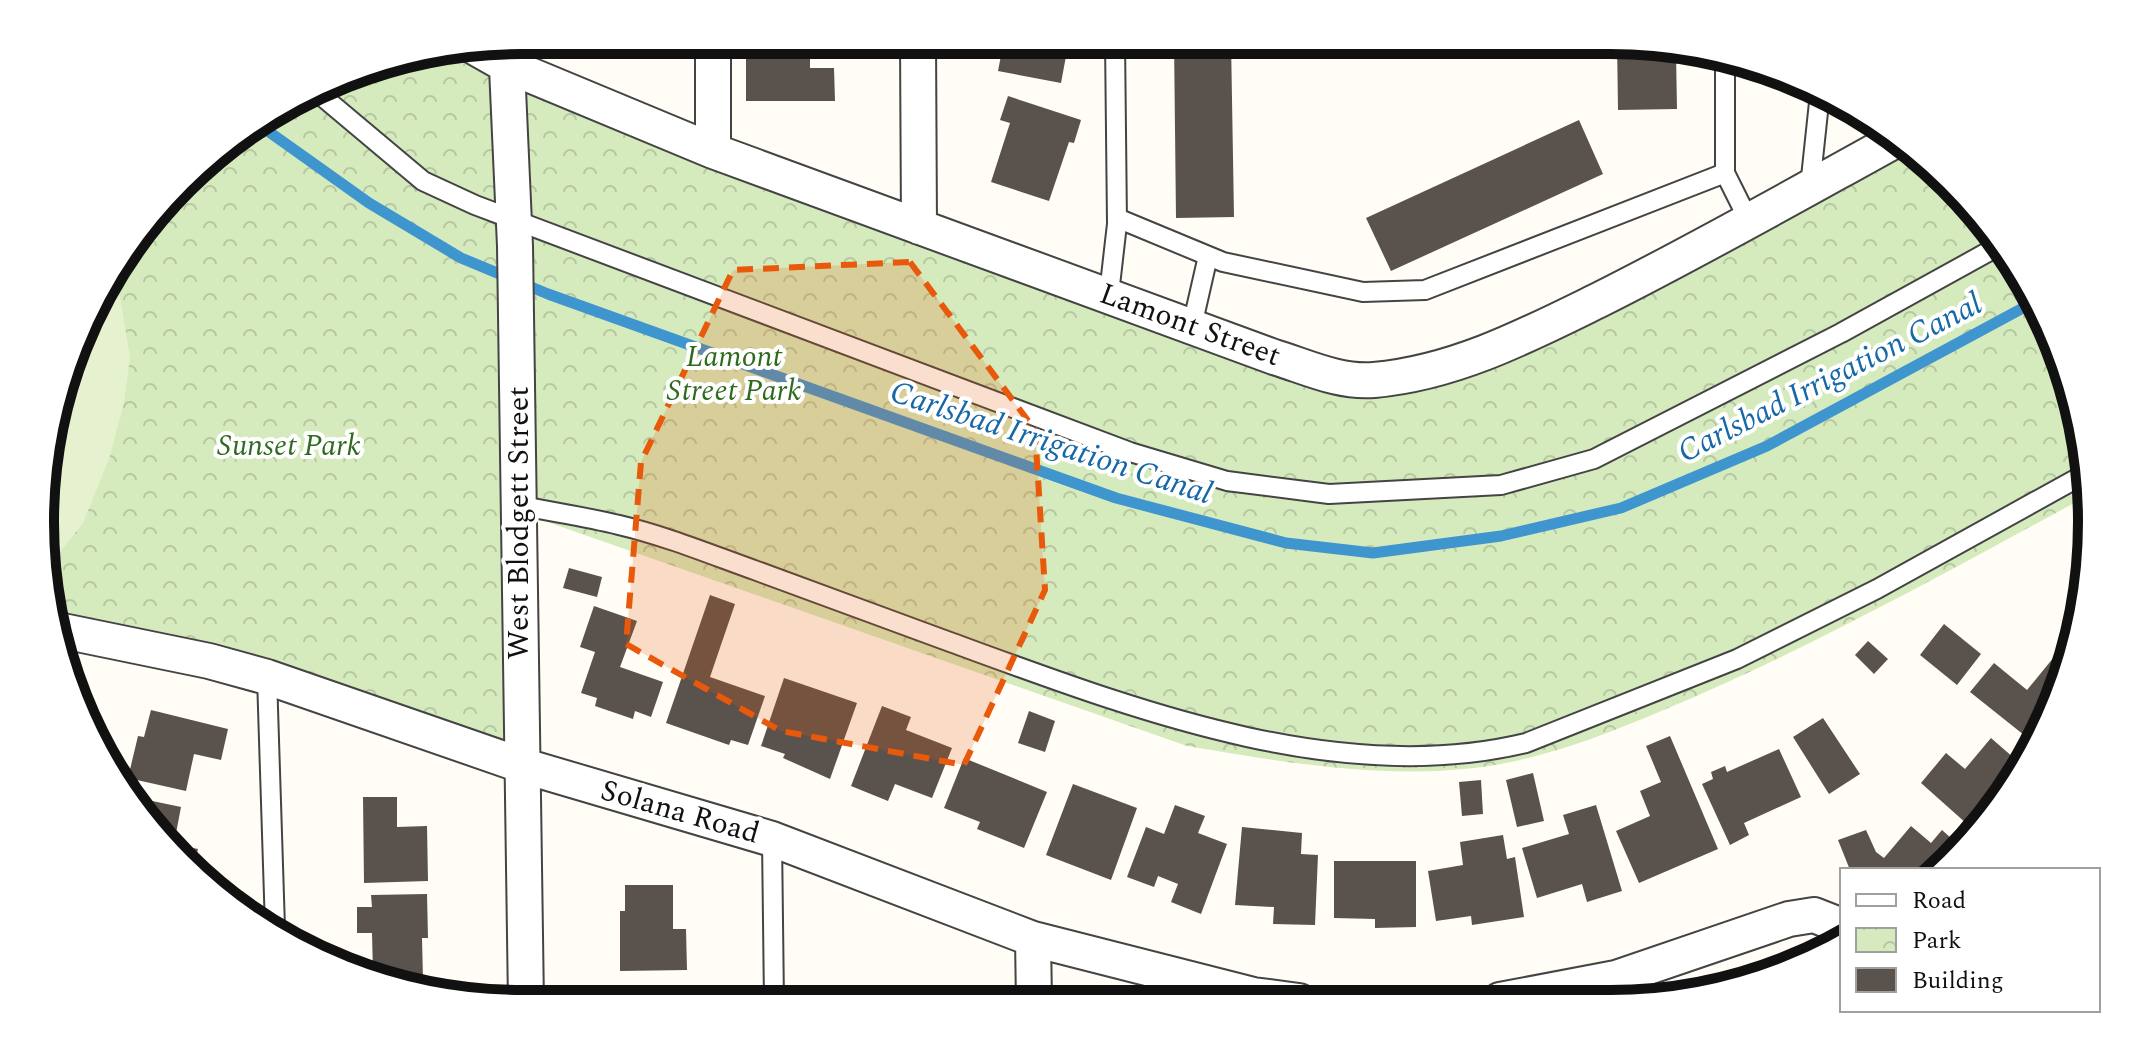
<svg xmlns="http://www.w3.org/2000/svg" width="2132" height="1044" font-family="Spectral,serif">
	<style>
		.park { fill: url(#park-crowns) }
		.pitch { fill: #e6f2cf }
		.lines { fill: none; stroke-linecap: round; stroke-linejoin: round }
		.stream { stroke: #3f96cf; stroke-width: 11 }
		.building { fill: #5a524d }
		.service-casing { stroke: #444; stroke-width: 22 }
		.minor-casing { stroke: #444; stroke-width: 38 }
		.service { stroke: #fff; stroke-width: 18 }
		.minor { stroke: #fff; stroke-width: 34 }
		.marked { fill: #e8590c; fill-opacity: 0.2; stroke: #e8590c; stroke-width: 6; stroke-dasharray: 16 10; stroke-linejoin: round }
		.labels { text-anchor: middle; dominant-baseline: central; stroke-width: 8; stroke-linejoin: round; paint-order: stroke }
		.street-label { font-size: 30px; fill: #111; stroke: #fff }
		.park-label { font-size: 30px; font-style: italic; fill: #2f6b1f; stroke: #fff }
		.water-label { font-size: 32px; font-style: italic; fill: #1768a6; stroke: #fff }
		.rim { fill: none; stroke: #111; stroke-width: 10 }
	</style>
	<defs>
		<pattern id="park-crowns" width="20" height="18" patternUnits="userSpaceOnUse" patternTransform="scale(2)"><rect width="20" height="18" fill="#d5ebbd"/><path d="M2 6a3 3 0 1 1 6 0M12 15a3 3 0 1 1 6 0" fill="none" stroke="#b6c8a1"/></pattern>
	</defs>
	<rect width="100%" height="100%" fill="#fffdf5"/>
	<!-- park -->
	<path class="park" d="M476 48 1274 357 1416 374 1892 142 1951 182 2055 338 2087 496C1949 571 1811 648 1666 709 1602 736 1534 763 1464 769 1373 778 1277 761 1187 746L519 512 521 765 58 630 44 584 49 428 121 255 228 140 367 66Z"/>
	<!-- pitch -->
	<path class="pitch" d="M115 268 130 357 124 403 109 459 83 523 45 571 49 428Z"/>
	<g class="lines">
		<!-- stream -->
		<path class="stream" d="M258 124 369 203 461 258 548 294 1116 498 1286 543 1373 553 1501 536 1621 508 1767 446 2032 303"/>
	</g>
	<!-- building -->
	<path class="building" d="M600 40H654L650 55Z
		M746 40H810V68H834L835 101H746Z
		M1004 40H1069L1061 83 998 71Z
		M1174 40H1231L1234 217 1176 218Z
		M1617 41 1676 53 1677 109 1618 110Z
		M1008 96 1081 120 1074 143 1069 142 1049 201 991 182 1010 123 1000 120Z
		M1579 120 1603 174 1391 271 1366 218Z
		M569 568 602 577 597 597 563 588Z
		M710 595 735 604 710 677 765 696 748 745 731 740 729 745 666 723Z
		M594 606 637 621 620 667 663 682 651 717 635 711 633 719 595 706 597 698 581 693 595 652 580 647Z
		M1944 624 1981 654 1957 685 1920 655Z
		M1868 641 1888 659 1874 674 1855 655Z
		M2054 657 2064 665 2055 707 2034 743 1970 692 1994 663 2027 690Z
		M784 678 857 703 830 779 783 758 785 754 761 746Z
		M882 706 911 717 906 730 952 748 932 798 895 784 888 801 851 786Z
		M151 710 228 729 221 760 194 754 186 791 128 778 138 736 144 737Z
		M1029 711 1055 721 1045 752 1018 743Z
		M1823 718 1860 774 1829 794 1793 737Z
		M1670 736 1718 849 1639 883 1616 831 1650 816 1640 791 1661 782 1646 746Z
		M1991 738 2022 765 1992 816 1976 832 1921 783 1946 753 1965 769Z
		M1779 749 1801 797 1744 823 1749 835 1730 845 1702 784 1713 779 1711 772 1725 766 1727 772Z
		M964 758 1047 792 1024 848 977 829 980 822 944 808Z
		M1533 773 1544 821 1517 827 1506 780Z
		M1481 780 1483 814 1462 816 1459 782Z
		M1073 784 1137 808 1111 880 1046 855Z
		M363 797H397V827L427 826 428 881 364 883Z
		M138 798 181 807 174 844 198 849 193 870Z
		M1175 805 1205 816 1198 833 1227 844 1201 914 1171 902 1178 884 1158 876 1154 887 1127 877 1146 827 1164 834Z
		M1596 805 1622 891 1587 902 1582 884 1537 898 1522 848 1569 834 1563 815Z
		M1911 826 1931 843 1942 830 1961 847 1938 870H1850L1838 840 1866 830 1876 852 1884 858Z
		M1242 827 1302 833 1301 854 1318 855 1315 925 1273 924 1274 907 1235 905Z
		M1503 835 1507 859 1515 857 1524 917 1472 925 1471 916 1436 921 1428 871 1463 865 1460 842Z
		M1334 861H1416V927L1375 928V919L1334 918Z
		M625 885H673V929H686L687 970 620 971V911H625Z
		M427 894 428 938H422L423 979 373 974 372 933H357V907H372L371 895Z
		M676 988V1003L628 1004V989Z
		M932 996V1003H853V998Z"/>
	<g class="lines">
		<defs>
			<path id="service" d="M1725 63V173L1749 221
				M317 92 423 181 475 205 1130 452 1227 481 1329 494 1501 485 1594 459 1841 333 1995 248
				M1810 187 1820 93
				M1117 218 1223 262 1363 292 1425 290 1725 173
				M1109 294 1117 224 1115 40
				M1192 326 1208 256
				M518 505C552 512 586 517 619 525 666 536 712 555 757 571 821 595 886 618 950 642 1126 706 1336 789 1526 743L1737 659 1877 589 2083 475
				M267 677 275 928
				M772 839 774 1003"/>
			<path id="minor" d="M918 40 919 227
				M506 45 515 246 526 1004
				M476 48 506 65 713 151 1274 357C1307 367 1339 383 1374 380 1454 373 1526 336 1597 301 1697 251 1794 196 1892 142
				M713 151V40
				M58 630 209 661 267 677 521 765 772 839 1033 939 1253 995 1299 1001
				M1033 939 1034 1002
				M1500 1000 1616 978 1789 919 1814 915 1842 926"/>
		</defs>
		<!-- service casing -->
		<use href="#service" class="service-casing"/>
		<!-- minor casing -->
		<use href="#minor" class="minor-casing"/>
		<!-- service -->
		<use href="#service" class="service"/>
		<!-- minor -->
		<use href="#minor" class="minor"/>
	</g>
	<!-- marked area -->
	<path class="marked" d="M910 262 1035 430 1045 590 964 765 781 731 626 644 641 462 733 270Z"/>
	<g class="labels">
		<!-- street labels -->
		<g class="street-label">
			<text transform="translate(1190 325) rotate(20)">Lamont Street</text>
			<text transform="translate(519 523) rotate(-90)">West Blodgett Street</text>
			<text transform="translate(680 812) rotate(16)">Solana Road</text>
		</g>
		<!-- park labels -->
		<g class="park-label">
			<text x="734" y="357">Lamont<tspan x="734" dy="34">Street Park</tspan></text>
			<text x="289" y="446">Sunset Park</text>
		</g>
		<!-- water labels -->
		<g class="water-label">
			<text transform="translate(1830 378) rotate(-27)">Carlsbad Irrigation Canal</text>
			<text transform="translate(1051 443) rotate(18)">Carlsbad Irrigation Canal</text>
		</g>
	</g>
	<!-- crop -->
	<path d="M0 0H2132V1044H0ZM522 54H1610A468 468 0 0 1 2078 522V522A468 468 0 0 1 1610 990H522A468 468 0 0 1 54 522V522A468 468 0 0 1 522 54Z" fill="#fff" fill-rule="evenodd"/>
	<path class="rim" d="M522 54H1610A468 468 0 0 1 2078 522V522A468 468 0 0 1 1610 990H522A468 468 0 0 1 54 522V522A468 468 0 0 1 522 54Z"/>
	<!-- legend -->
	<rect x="1840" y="868" width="260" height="144" fill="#ffffff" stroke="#a0a0a0" stroke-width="2"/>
	<rect x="1856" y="894" width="40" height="12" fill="#ffffff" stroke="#a0a0a0" stroke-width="2"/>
	<text x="1912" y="908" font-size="24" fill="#111111">Road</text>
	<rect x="1856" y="928" width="40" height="24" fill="url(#park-crowns)" stroke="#a0a0a0" stroke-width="2"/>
	<text x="1912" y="948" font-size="24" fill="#111111">Park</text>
	<rect x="1856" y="968" width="40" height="24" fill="#5a524d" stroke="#a0a0a0" stroke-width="2"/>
	<text x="1912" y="988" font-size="24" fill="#111111">Building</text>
</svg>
